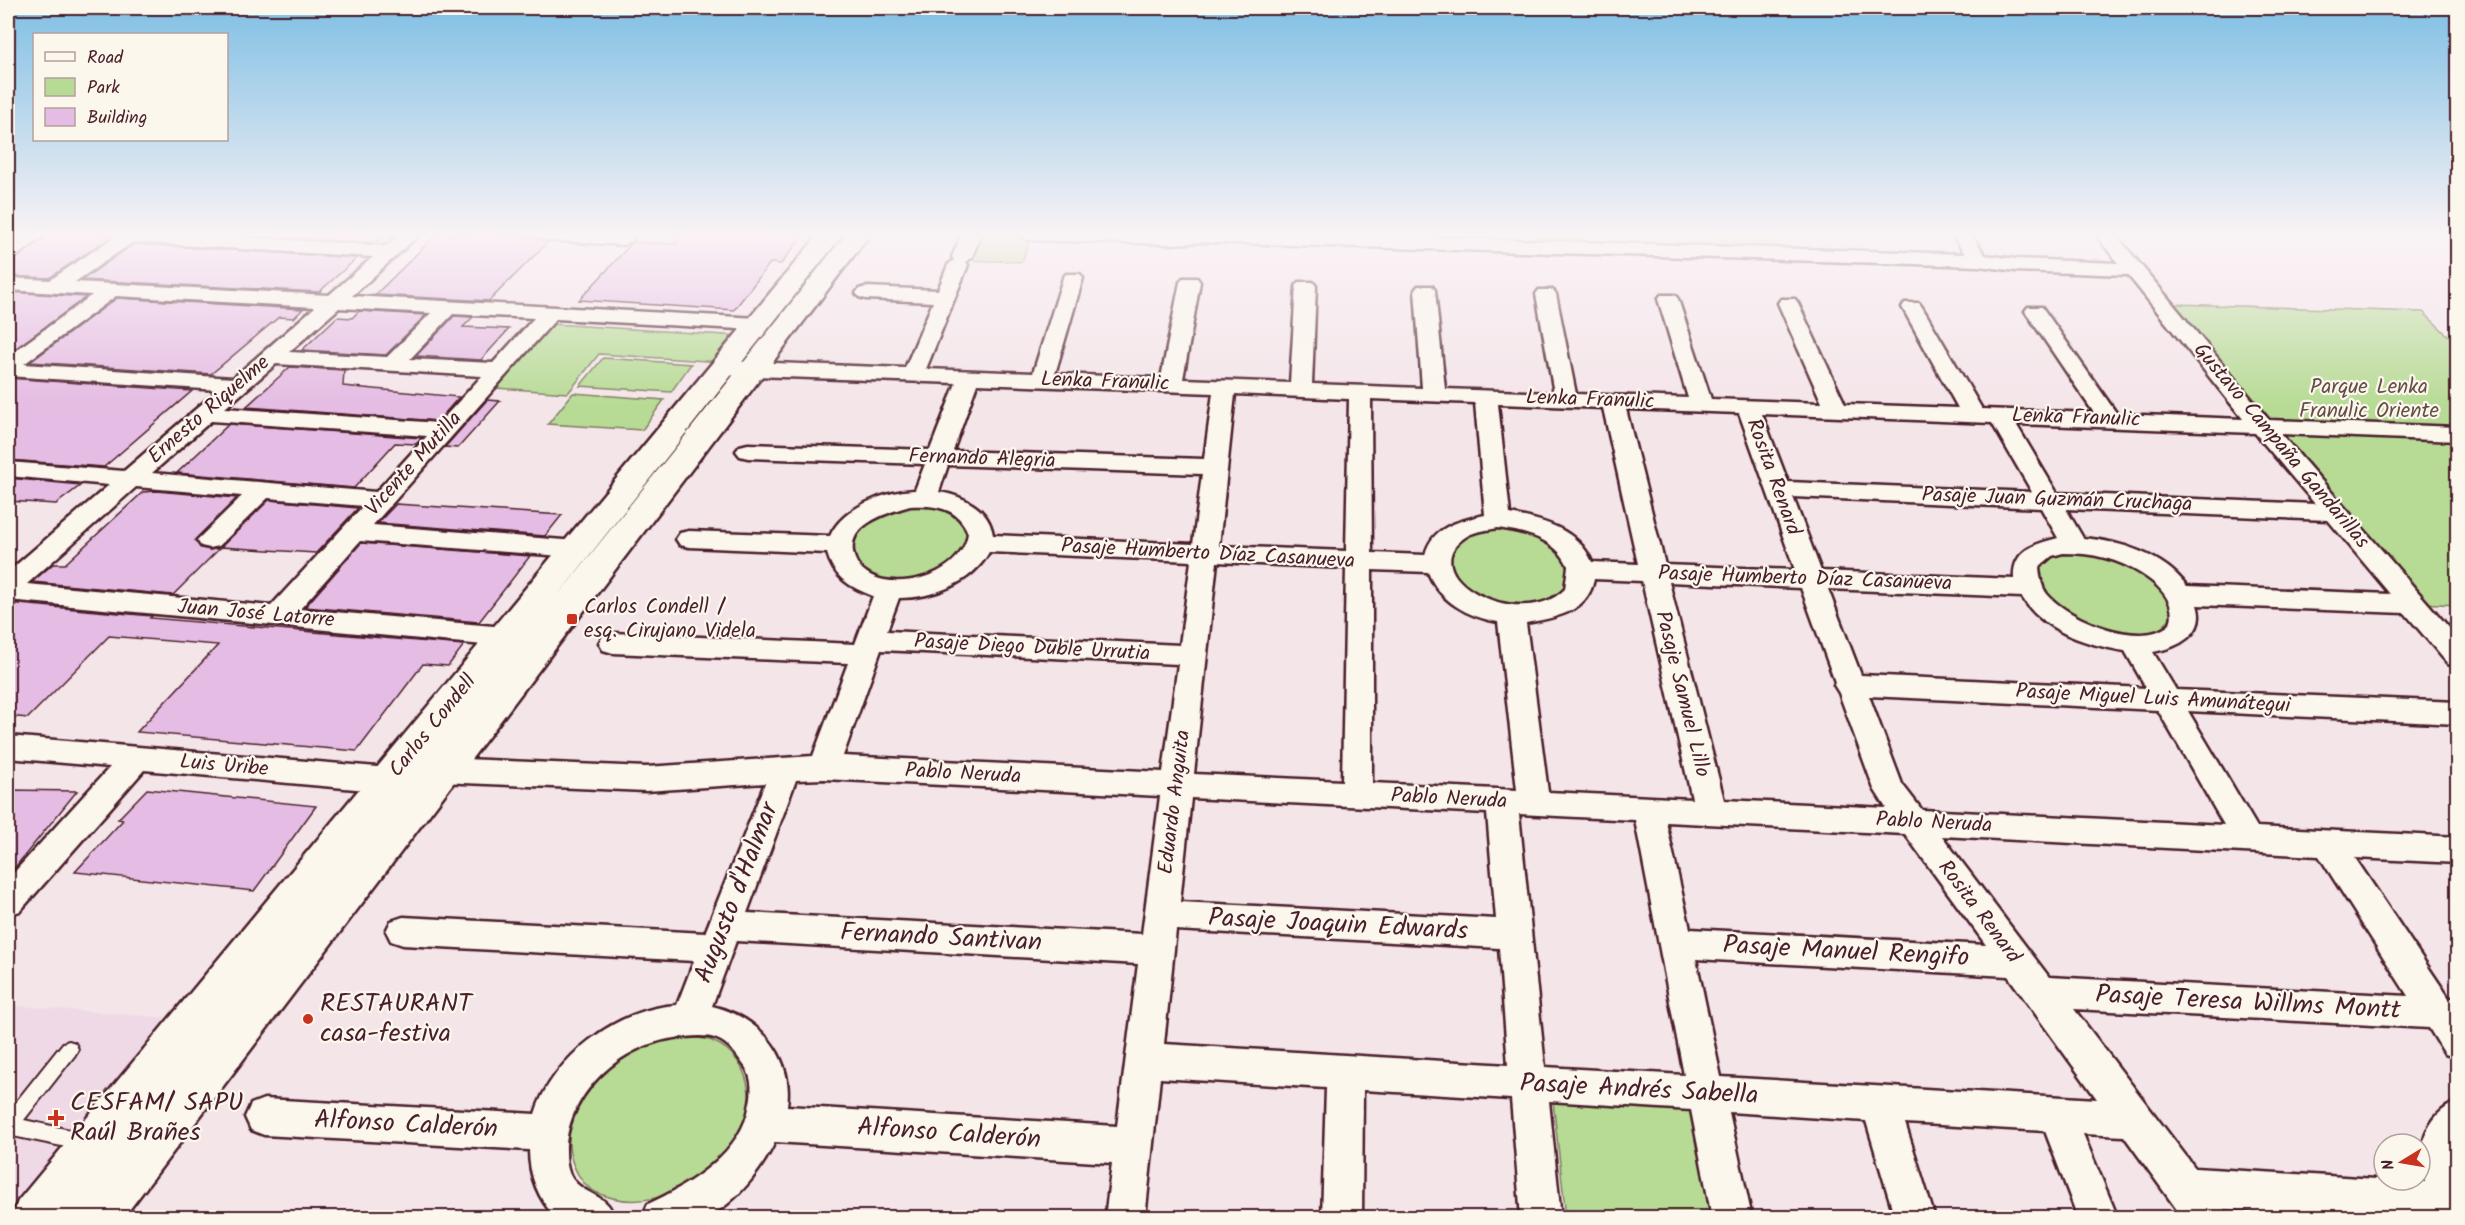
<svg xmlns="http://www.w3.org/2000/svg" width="2465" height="1225" font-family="Kalam,sans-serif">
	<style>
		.built { fill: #f0d9e7 }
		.green { fill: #b7db95; stroke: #807d60; stroke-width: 1.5 }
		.building { fill: #e5bce3; stroke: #4a1f2b; stroke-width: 1.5 }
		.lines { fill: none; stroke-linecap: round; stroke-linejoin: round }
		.lane-casing { stroke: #4a1f2b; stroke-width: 4 }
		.street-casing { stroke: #4a1f2b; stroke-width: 5 }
		.secondary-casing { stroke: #4a1f2b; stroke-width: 5 }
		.lane { fill: #fbf7ec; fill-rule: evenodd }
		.street { fill: #fbf7ec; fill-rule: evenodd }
		.secondary { fill: #fbf7ec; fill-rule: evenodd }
		.poi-dot { fill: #c8321e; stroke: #fbf7ec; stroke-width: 2 }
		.labels { text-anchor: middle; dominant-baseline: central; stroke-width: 4.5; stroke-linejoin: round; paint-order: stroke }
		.street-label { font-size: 21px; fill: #4a1f2b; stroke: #fbf7ec }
		.park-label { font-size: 21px; fill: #654e46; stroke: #fbf7ec }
		.poi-label { font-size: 21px; fill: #4a1f2b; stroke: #fbf7ec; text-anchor: start }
		.near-street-label { font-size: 26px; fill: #4a1f2b; stroke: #fbf7ec }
		.near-poi-label { font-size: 26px; fill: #4a1f2b; stroke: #fbf7ec; text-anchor: start }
	</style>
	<rect width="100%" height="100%" fill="#f4e5e9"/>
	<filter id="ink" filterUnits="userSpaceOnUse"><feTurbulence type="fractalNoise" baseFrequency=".0167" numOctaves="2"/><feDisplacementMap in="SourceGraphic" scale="12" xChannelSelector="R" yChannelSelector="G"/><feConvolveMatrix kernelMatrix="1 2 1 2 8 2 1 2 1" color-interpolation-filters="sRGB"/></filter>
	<g filter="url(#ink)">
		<!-- built -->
		<path class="built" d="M8 1005 186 1019 24 1217H8Z"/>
		<!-- green -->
		<path class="green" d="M978 234 1031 236 1022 262 966 260Z
			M1532 234H1584L1586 243 1534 242Z
			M1718 234H1770L1779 252 1725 251Z
			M2175 304 2423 312 2457 344V605L2422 603Z
			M553 324 740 336 722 362 599 354 568 393 496 388Z
			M603 358 691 364 671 392 580 386Z
			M573 393 664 400 642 430 548 424Z
			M921 505C949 508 954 511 971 533 968 540 966 554 960 559 937 581 888 592 861 569 855 564 852 557 852 549 852 518 898 507 921 505Z
			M1508 528 1545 538 1569 559 1570 585C1541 619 1484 611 1457 579 1452 573 1451 564 1452 557 1456 532 1488 529 1508 528Z
			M2074 552C2110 555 2156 569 2170 604 2174 613 2169 622 2161 628 2135 648 2063 620 2044 596 2040 590 2038 577 2036 570 2047 556 2057 554 2074 552Z
			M685 1036C694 1038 704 1038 712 1041 756 1058 760 1120 729 1152 694 1187 649 1213 600 1194 586 1189 577 1175 572 1161 558 1119 593 1072 629 1053 647 1043 665 1039 685 1036Z
			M1553 1101 1699 1110 1720 1217H1566Z"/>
		<!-- building -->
		<path class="building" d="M49 234H115L49 278 8 276V261L16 259Z
			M226 234H386L375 243Z
			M437 234 536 237 548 242 489 301 375 295Z
			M676 234H804L781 264 770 263 734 310 579 300 633 242 676 244Z
			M134 244 357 258 319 292 82 280Z
			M8 292 86 297 8 354Z
			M117 298 303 309 294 318 279 317 211 374 30 362Z
			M359 311 426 315 386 355 302 350 337 317 352 318Z
			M454 316 473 317 463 327 509 329 481 360 416 356Z
			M290 367 344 370 343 386 459 397 438 421 246 407Z
			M8 378 192 391 104 467 8 460Z
			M487 400 500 401 458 448 445 447Z
			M229 424 422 438 416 444 395 443 354 488 177 473Z
			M8 478 81 485 56 504 8 501Z
			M156 491 237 498 195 540 201 548 210 550 220 548 173 595 32 582 53 564H65L143 492Z
			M269 500 358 508 316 553 221 547Z
			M396 504 562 515 545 536 378 523Z
			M361 543 530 556 479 622 305 607Z
			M8 603 152 616 150 618 464 645 448 666 423 664 357 751 137 732 218 645 109 636 28 718 8 716Z
			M147 789 316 806 254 891 75 872 123 820 118 819Z
			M8 790 77 791 8 876Z"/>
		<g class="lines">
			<defs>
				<path id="lane" d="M69 1041 75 1043 78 1049 75 1055 24 1120 93 1135 96 1142 93 1149 86 1151 8 1135V1112L63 1043Z"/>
				<path id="street" d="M24 234H47L15 257 8 259V245Z
					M119 234H190L386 246 400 234H420L352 296 758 318 765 320 768 324 765 328 758 330 556 319 373 525 576 541 585 543 589 549 585 555 576 557 360 541 300 609 505 627 515 630 519 637 515 644 505 647 8 600V572L109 485 8 476V462L124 471 218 390 8 376V356L92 295 8 290V278L50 280ZM133 242 373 257 329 295 75 282ZM116 296 315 307 233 378 24 364ZM339 308 431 313 387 357 289 352ZM453 314 534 318 493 363 410 359ZM276 364 482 376 439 423 225 408ZM211 421 427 436 376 492 152 473ZM136 487 242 496 197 540 201 546 210 548 219 546 268 498 363 506 271 606 27 584Z
					M535 234H627L634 239 624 245 545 240Z
					M962 234H981L972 257 966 262 968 265 926 369 1033 373 1063 278 1066 274H1080L1083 278 1055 374 1161 378 1180 282 1183 278H1197L1200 282 1183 379 1290 383 1296 286 1299 282H1313L1316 286 1312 384 1422 388 1415 290 1418 286H1432L1435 290 1445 389 1554 393 1536 294 1539 290H1553L1556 294 1576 394 1688 398 1658 299 1661 295H1675L1678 299 1711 399 1822 403 1778 303 1781 299H1795L1798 303 1845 404 1958 408 1902 307 1905 303H1919L1922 307 1982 409 2094 413 2025 311 2028 307H2042L2117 414 2243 419 2128 275 2016 271 1979 266 1201 242 1172 244 1029 240 1019 234H1322L1965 254 1952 234H1971L1985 255 2016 259 2118 263 2095 234H2115L2269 420 2458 427V441L2281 434 2458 638V667L2448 664 2405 613 2197 605C2207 634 2177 648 2153 652L2176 690 2458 702V724L2188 711 2257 827 2458 837V863L2355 858 2449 998H2458V1058L2445 1054 2429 1028 2074 1009 2195 1168 2425 1182C2415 1150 2426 1114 2458 1101V1218H2369L2224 1209 2228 1218H2183L2124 1136 2083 1134 2118 1218H2078L2045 1131 1905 1123 1935 1218H1895L1866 1121 1729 1112 1752 1218H1712L1691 1110 1549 1101 1561 1218H1521L1511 1099 1363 1090 1362 1218H1322L1326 1088 1160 1078 1145 1218H1105L1112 1163 775 1142C762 1169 736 1204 707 1217 695 1222 657 1218 642 1218L648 1204C690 1185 743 1152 750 1103 753 1089 752 1075 743 1064 736 1054 729 1044 717 1039 707 1035 696 1036 686 1037 622 1039 557 1099 567 1165 571 1191 598 1192 608 1205 611 1208 612 1214 614 1218H556C538 1199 529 1175 529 1150L264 1135 251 1130 245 1117 251 1104 264 1099 535 1114C552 1058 618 1008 677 1005L694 961 403 945 391 941 386 931 391 921 403 917 705 933 765 783 646 791 440 782 389 792 144 770 20 911 8 915V879L110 767 8 758V736L389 768 440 758 646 767 813 756 848 663 613 653 603 650 599 643 603 636 613 633 855 644 873 596C850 587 834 578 827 553L689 547 680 545 676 539 680 533 689 531 830 536C842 508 885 491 915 490L925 464 748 458 740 456 736 451 740 446 748 444 930 450 956 383 723 375 715 373 712 368 715 363 723 361 905 368 933 302 866 299 859 297 856 293 859 289 866 287 938 290 948 265 954 260 952 257ZM977 384 1213 393 1204 459 953 451ZM1235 394 1349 399 1346 551 1219 546ZM1371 399 1475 403 1485 515C1459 521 1432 526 1425 555L1372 553ZM1498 404 1603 408 1638 564 1592 562C1578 529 1542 520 1510 514ZM1626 409 1739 413 1795 570 1665 565ZM1762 414 1992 423 2032 492 1788 482ZM2016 424 2255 433 2315 504 2057 493ZM948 465 1202 474 1193 544 993 535C989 508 963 496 939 492ZM1793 497 2041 508 2058 538C2035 544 2012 550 2014 579L1821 571ZM910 506C935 505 958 507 968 533 963 569 917 586 884 580 873 578 859 570 855 559 842 526 886 513 910 506ZM2066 509 2328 520 2390 594 2187 586C2164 555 2120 541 2083 538ZM1498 528C1525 532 1557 539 1568 566L1565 589C1520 635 1408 573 1467 536 1475 531 1488 530 1498 528ZM989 552 1191 561 1180 645 887 631 899 598C933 598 972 583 989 552ZM2063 553C2077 553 2091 554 2105 558 2130 564 2182 591 2170 624 2142 650 2069 620 2047 594 2041 586 2040 577 2039 567L2052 556ZM1217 562 1346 568 1342 781 1194 774ZM1372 570 1428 572C1439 601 1468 617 1498 622L1517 790 1372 783ZM1594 579 1642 581 1692 799 1548 792 1526 623C1554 618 1588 613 1594 579ZM1669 582 1801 588 1835 682 1834 685 1839 693 1874 789 1886 808 1724 800ZM1828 589 2022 597C2042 631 2088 645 2125 651L2146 688 1861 675ZM881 650 1178 664 1163 772 843 756ZM1869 696 2158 710 2224 825 1922 810 1902 784ZM824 779 1160 796 1142 934 747 913 796 780ZM1191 798 1487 813 1496 919 1180 902ZM1519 814 1635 820 1684 1075 1545 1067ZM1666 822 1905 834 1986 945 1690 929ZM1942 836 2319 856 2408 996 2049 977ZM1176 930 1499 948 1508 1065 1164 1044ZM736 941 1138 964 1117 1126 787 1106C794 1056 759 1017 712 1006ZM1696 959 2008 976 2097 1099 1721 1077Z"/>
				<path id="secondary" d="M819 234H843L555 599 846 234H870L123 1218H68L70 1213 66 1218H11L18 1201Z"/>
			</defs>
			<!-- lane casing -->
			<use href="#lane" class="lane-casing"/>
			<!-- street casing -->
			<use href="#street" class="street-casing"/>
			<!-- secondary casing -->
			<use href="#secondary" class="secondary-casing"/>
			<!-- lane -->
			<use href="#lane" class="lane"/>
			<!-- street -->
			<use href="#street" class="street"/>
			<!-- secondary -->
			<use href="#secondary" class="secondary"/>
		</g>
	</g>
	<!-- sky -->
	<linearGradient id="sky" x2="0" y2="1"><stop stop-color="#7fbfe4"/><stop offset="0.58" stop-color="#faf3f5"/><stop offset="1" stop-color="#faf3f5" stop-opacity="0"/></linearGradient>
	<rect width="2465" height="405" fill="url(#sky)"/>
	<!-- markers -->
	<g class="poi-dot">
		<rect x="566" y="613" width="12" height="12" rx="3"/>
		<circle cx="308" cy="1019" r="6"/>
		<path d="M53 1109h6v6h6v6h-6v6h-6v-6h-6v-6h6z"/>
	</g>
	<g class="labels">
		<!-- street labels -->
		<g class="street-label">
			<text transform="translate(1105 382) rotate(2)">Lenka Franulic</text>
			<text transform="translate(1590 400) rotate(2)">Lenka Franulic</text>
			<text transform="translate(209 410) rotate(-41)">Ernesto Riquelme</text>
			<text transform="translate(2076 418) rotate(2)">Lenka Franulic</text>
			<text transform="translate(2281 446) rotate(50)">Gustavo Campaña Gandarillas</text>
			<text transform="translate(982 459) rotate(2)">Fernando Alegria</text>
			<text transform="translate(414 464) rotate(-48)">Vicente Mutilla</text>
			<text transform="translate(1773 477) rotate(70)">Rosita Renard</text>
			<text transform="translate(2057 500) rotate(2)">Pasaje Juan Guzmán Cruchaga</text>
			<text transform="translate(1208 554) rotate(3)">Pasaje Humberto Díaz Casanueva</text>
			<text transform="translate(1805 579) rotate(2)">Pasaje Humberto Díaz Casanueva</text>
			<text transform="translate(256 614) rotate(5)">Juan José Latorre</text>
			<text transform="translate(1032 648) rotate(3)">Pasaje Diego Duble Urrutia</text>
			<text transform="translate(1682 694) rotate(76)">Pasaje Samuel Lillo</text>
			<text transform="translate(2153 699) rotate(3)">Pasaje Miguel Luis Amunátegui</text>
			<text transform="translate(433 726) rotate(-51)">Carlos Condell</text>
			<text transform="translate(224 766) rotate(5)">Luis Uribe</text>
			<text transform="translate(963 774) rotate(3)">Pablo Neruda</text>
			<text transform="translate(1449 799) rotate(3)">Pablo Neruda</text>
			<text transform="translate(1175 802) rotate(-83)">Eduardo Anguita</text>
			<text transform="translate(1934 823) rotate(3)">Pablo Neruda</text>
			<text transform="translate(1979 912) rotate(53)">Rosita Renard</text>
		</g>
		<!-- park labels -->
		<g class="park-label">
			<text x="2369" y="387">Parque Lenka<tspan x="2369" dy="24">Franulic Oriente</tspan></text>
		</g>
		<!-- poi labels -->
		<g class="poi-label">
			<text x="584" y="607">Carlos Condell /<tspan x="584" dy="24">esq. Cirujano Videla</tspan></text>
		</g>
		<!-- near-street labels -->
		<g class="near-street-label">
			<text transform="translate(737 893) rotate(-69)">Augusto d'Halmar</text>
			<text transform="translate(1338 925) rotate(3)">Pasaje Joaquin Edwards</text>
			<text transform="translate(941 938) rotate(3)">Fernando Santivan</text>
			<text transform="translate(1846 952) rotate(3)">Pasaje Manuel Rengifo</text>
			<text transform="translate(2248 1003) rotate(3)">Pasaje Teresa Willms Montt</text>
			<text transform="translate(1639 1090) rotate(3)">Pasaje Andrés Sabella</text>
			<text transform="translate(406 1125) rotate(3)">Alfonso Calderón</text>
			<text transform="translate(949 1134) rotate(4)">Alfonso Calderón</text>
		</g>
		<!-- near-poi labels -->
		<g class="near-poi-label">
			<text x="320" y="1004">RESTAURANT<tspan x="320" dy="30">casa-festiva</tspan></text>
			<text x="70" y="1103">CESFAM/ SAPU<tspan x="70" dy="30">Raúl Brañes</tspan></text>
		</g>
	</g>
	<!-- margin -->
	<rect width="2465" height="1225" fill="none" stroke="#fbf7ec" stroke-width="30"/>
	<rect x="15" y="15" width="2435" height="1195" fill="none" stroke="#4a1f2b" stroke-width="2" filter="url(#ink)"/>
	<!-- legend -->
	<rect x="33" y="33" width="195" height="108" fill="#fbf7ec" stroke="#b4a19f" stroke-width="1.5"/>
	<rect x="45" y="52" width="30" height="9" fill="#fbf7ec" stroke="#b4a19f" stroke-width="1.5"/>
	<text x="87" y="63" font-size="18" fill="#4a1f2b">Road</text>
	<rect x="45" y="78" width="30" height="18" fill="#b7db95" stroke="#b4a19f" stroke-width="1.5"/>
	<text x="87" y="93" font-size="18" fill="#4a1f2b">Park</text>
	<rect x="45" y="108" width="30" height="18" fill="#e5bce3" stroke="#b4a19f" stroke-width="1.5"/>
	<text x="87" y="123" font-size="18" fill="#4a1f2b">Building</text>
	<!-- north arrow -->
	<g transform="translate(2402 1162) rotate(259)"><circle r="28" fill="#fbf7ec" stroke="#b4a19f" stroke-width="1.5"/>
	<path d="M0-4.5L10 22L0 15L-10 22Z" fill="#c8321e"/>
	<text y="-9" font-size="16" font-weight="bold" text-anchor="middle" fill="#4a1f2b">N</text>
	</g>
</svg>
